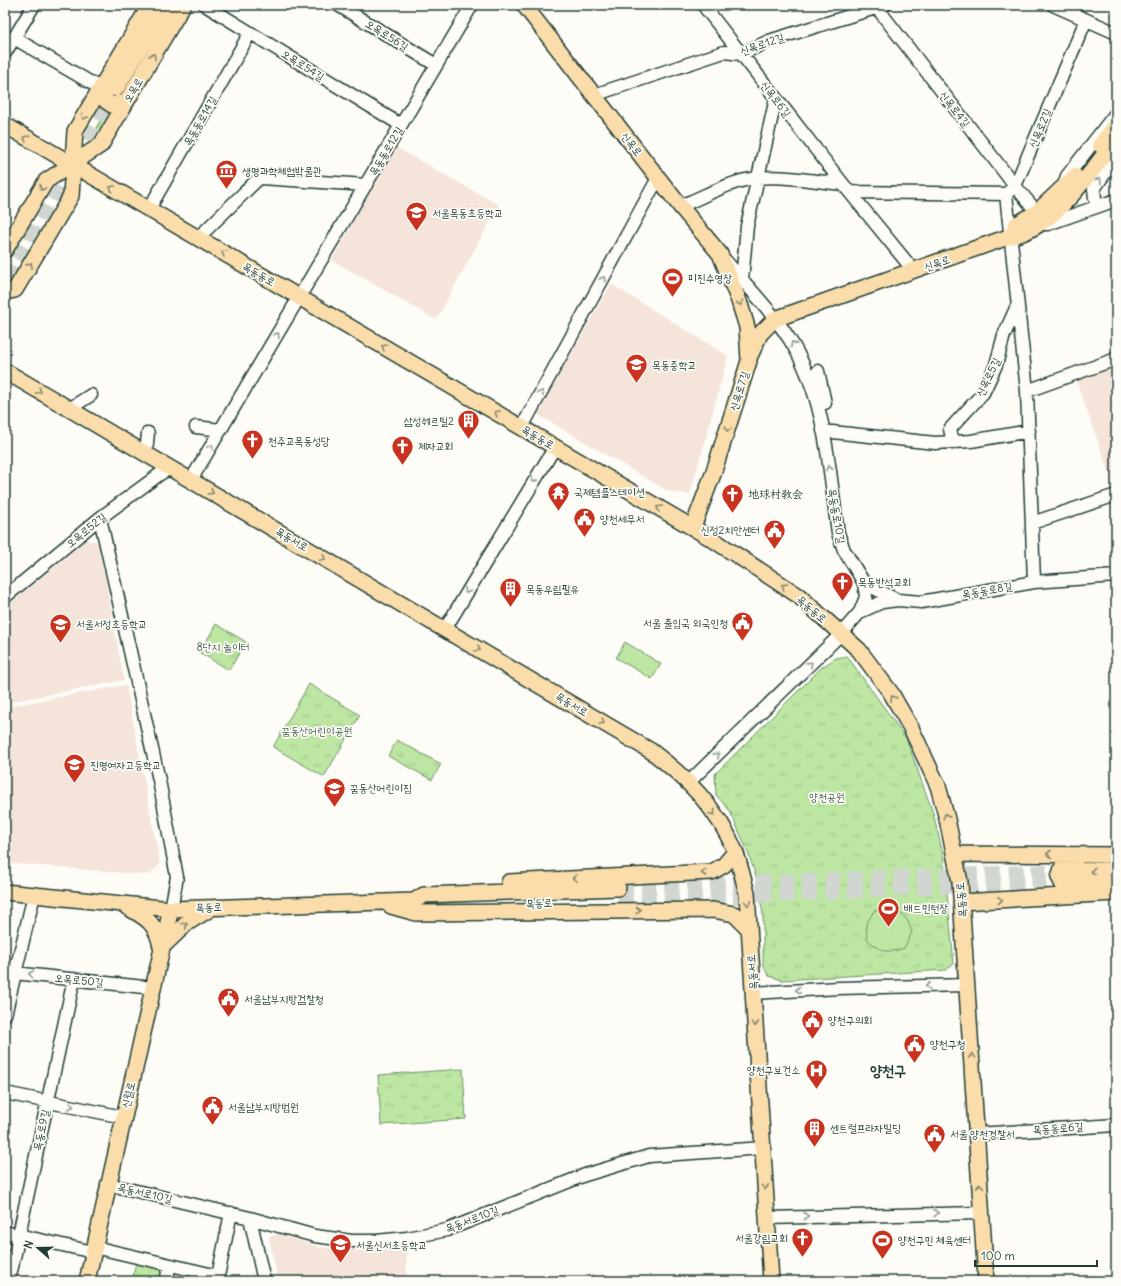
<svg xmlns="http://www.w3.org/2000/svg" width="1121" height="1286" font-family="Delius,'LXGW WenKai TC','Poor Story',sans-serif">
	<style>
		.built { fill: #f5e4da }
		.grass { fill: url(#grass-tufts); stroke: #6e926b }
		.pitch { fill: #bce6a2; stroke: #6e926b }
		.lines { fill: none; stroke-linecap: round; stroke-linejoin: round }
		.major-tunnel { stroke: #d1d6d0; stroke-width: 15; stroke-dasharray: 15 8; stroke-linecap: butt }
		.minor-casing { stroke: #1f3d34; stroke-width: 15 }
		.major-casing { stroke: #1f3d34; stroke-width: 18 }
		.minor { stroke: #fdfcf7; stroke-width: 12 }
		.major { stroke: #faddab; stroke-width: 15 }
		.oneway { stroke: #82856a }
		.oneway2 { stroke: #8e9c96 }
		.labels { text-anchor: middle; dominant-baseline: central; stroke-width: 3.5; stroke-linejoin: round; paint-order: stroke }
		.street-label { font-size: 11px; fill: #1f3d34; stroke: #fdfcf7 }
		.poi-label { font-size: 11px; fill: #1f3d34; stroke: #fdfcf7; text-anchor: start }
		.park-label { font-size: 11px; fill: #3e5f4a; stroke: #fdfcf7 }
		.district-label { font-size: 15px; font-weight: bold; fill: #1f3d34; stroke: #fdfcf7 }
	</style>
	<defs>
		<pattern id="grass-tufts" width="24" height="20" patternUnits="userSpaceOnUse"><rect width="24" height="20" fill="#bce6a2"/><path d="M3 7l-1-3M5 7V3M7 7l1-3M15 17l-1-3M17 17v-4M19 17l1-3" fill="none" stroke="#a1c68c"/></pattern>
	</defs>
	<rect width="100%" height="100%" fill="#fdfcf7"/>
	<filter id="ink" filterUnits="userSpaceOnUse"><feTurbulence type="fractalNoise" baseFrequency=".025" numOctaves="2"/><feDisplacementMap in="SourceGraphic" scale="8" xChannelSelector="R" yChannelSelector="G"/><feConvolveMatrix kernelMatrix="1 2 1 2 8 2 1 2 1" color-interpolation-filters="sRGB"/></filter>
	<g filter="url(#ink)">
		<!-- built -->
		<path class="built" d="M395 147 499 205 436 320 332 260Z
			M611 284 728 356 690 495 668 491 537 414Z
			M1116 365V486H1114L1076 380Z
			M86 540 98 542 124 680 5 703V608Z
			M126 685 160 864 149 875 5 863V707Z
			M278 1234 323 1248 406 1249 407 1281H278L269 1237Z"/>
		<!-- grass -->
		<path class="grass" d="M107 109 115 113 103 139 93 133Z
			M216 624 246 642 229 670 200 653Z
			M847 656 906 738 933 813 943 854 954 964 946 970 782 980 769 976 763 966V914L756 877 748 852 730 811 716 795 715 774 822 667 836 658Z
			M309 684 360 715 324 777 273 747Z
			M397 740 441 764 432 780 388 756Z
			M463 1069 466 1119 381 1125 378 1075Z
			M136 1262 165 1268 162 1281H132Z"/>
		<!-- pitch -->
		<path class="pitch" d="M625 642 661 664 652 679 616 658Z
			M886 909C903 914 906 914 912 932L904 948C886 954 881 952 867 939L866 924 874 911Z"/>
		<g class="lines">
			<!-- major-tunnel -->
			<path class="major-tunnel" d="M5 279 116 89
				M618 888 1070 871
				M618 902 967 885 1070 884"/>
			<defs>
				<path id="minor" d="M205 5 401 125
					M338 5 436 65
					M703 5 843 184 914 271
					M875 5 1015 186 1037 212
					M1053 5 1116 33
					M14 38 100 88
					M5 53 34 5
					M594 95 724 52 741 54 769 41 885 5
					M1065 182 1067 176 1116 113
					M850 192 1006 194
					M680 206C701 198 723 185 745 180 776 173 811 181 843 184
					M1096 207 1094 189 1116 157
					M149 209 250 33
					M1039 224H1048L1116 200
					M198 238 257 180 261 178 366 185
					M742 280 747 226 776 98
					M818 371 825 403
					M1027 391 1116 359
					M69 409 91 395
					M196 427 221 430
					M522 427 658 178
					M823 431 935 443 971 441 1029 431
					M953 443 950 429 983 393 996 365 1004 335 1017 306
					M146 453 148 433
					M191 480 472 5
					M100 518 159 780 177 877 171 909
					M1032 523 1116 495
					M1034 582 1027 391 1006 194 1015 186 1086 20
					M864 583 897 600
					M5 597 100 518 160 474 171 468
					M860 612 882 602 898 600 921 602 1034 582 1116 576
					M445 629 555 447
					M689 782 840 635 860 612 866 597 864 583 844 550 838 533C829 469 826 397 790 340 772 311 747 286 725 260
					M5 972 153 988
					M753 993 839 988 967 985
					M5 1015 34 895
					M5 1093 123 1117
					M977 1134 1116 1125
					M107 1184 250 1218 315 1236 352 1241H376L407 1238 447 1230 585 1175 649 1156 763 1148
					M250 1218 264 1281
					M767 1218 981 1213
					M5 1232 93 1252
					M94 1247 218 1276
					M9 1281 74 979
					M166 1281 170 1265
					M217 1281 231 1213"/>
				<path id="major" d="M524 5 680 206 720 254 739 301 747 327 749 361 713 474 693 527
					M103 84 102 91 106 101 112 105 126 102
					M116 89 166 5
					M5 125 712 539 799 596 859 650 891 693 911 728 938 786 947 819 960 882 986 1281
					M1100 145 1116 125
					M1011 236 1017 224 1037 212 1075 176
					M5 250 46 181 101 145 183 5
					M5 292 15 290 71 196 75 131 150 5
					M750 356 760 334 775 319 1011 236C1054 229 1091 171 1116 139
					M5 371 651 751C687 778 718 809 735 851 740 864 743 879 747 893L771 1281
					M955 854 1116 855
					M1079 856 1063 865 1059 877 1065 889 1080 895
					M1070 871 1116 870
					M509 882 712 872 724 865 735 852
					M1070 884 1116 882
					M5 892 171 909 414 901 424 895 618 888
					M961 902 1116 893
					M391 906 416 913 713 910 734 914 749 929
					M127 907C147 918 157 924 161 947
					M162 947 187 923 210 909
					M87 1281 171 909"/>
			</defs>
			<!-- minor casing -->
			<use href="#minor" class="minor-casing"/>
			<!-- major casing -->
			<use href="#major" class="major-casing"/>
			<!-- minor -->
			<use href="#minor" class="minor"/>
			<!-- major -->
			<use href="#major" class="major"/>
		</g>
		<!-- one-way arrows -->
		<defs><path id="oneway-chevron" d="M-2-3.5L2.5 0L-2 3.5" fill="none" stroke-width="1.6" stroke-linecap="round" stroke-linejoin="round"/></defs>
		<g class="oneway">
			<use href="#oneway-chevron" transform="translate(153 56) rotate(-59)"/>
			<use href="#oneway-chevron" transform="translate(84 117) rotate(121)"/>
			<use href="#oneway-chevron" transform="translate(26 138) rotate(-150)"/>
			<use href="#oneway-chevron" transform="translate(42 188) rotate(121)"/>
			<use href="#oneway-chevron" transform="translate(112 188) rotate(-150)"/>
			<use href="#oneway-chevron" transform="translate(224 253) rotate(-150)"/>
			<use href="#oneway-chevron" transform="translate(30 265) rotate(-60)"/>
			<use href="#oneway-chevron" transform="translate(740 303) rotate(71)"/>
			<use href="#oneway-chevron" transform="translate(384 347) rotate(-150)"/>
			<use href="#oneway-chevron" transform="translate(39 391) rotate(30)"/>
			<use href="#oneway-chevron" transform="translate(497 413) rotate(-150)"/>
			<use href="#oneway-chevron" transform="translate(728 429) rotate(107)"/>
			<use href="#oneway-chevron" transform="translate(211 492) rotate(30)"/>
			<use href="#oneway-chevron" transform="translate(659 508) rotate(-150)"/>
			<use href="#oneway-chevron" transform="translate(323 558) rotate(30)"/>
			<use href="#oneway-chevron" transform="translate(784 586) rotate(-146)"/>
			<use href="#oneway-chevron" transform="translate(478 649) rotate(31)"/>
			<use href="#oneway-chevron" transform="translate(893 698) rotate(-121)"/>
			<use href="#oneway-chevron" transform="translate(602 722) rotate(31)"/>
			<use href="#oneway-chevron" transform="translate(713 813) rotate(54)"/>
			<use href="#oneway-chevron" transform="translate(946 816) rotate(-105)"/>
			<use href="#oneway-chevron" transform="translate(1049 854) rotate(-180)"/>
			<use href="#oneway-chevron" transform="translate(1093 871) rotate(179)"/>
			<use href="#oneway-chevron" transform="translate(704 873) rotate(174)"/>
			<use href="#oneway-chevron" transform="translate(575 878) rotate(178)"/>
			<use href="#oneway-chevron" transform="translate(1000 900) rotate(-3)"/>
			<use href="#oneway-chevron" transform="translate(748 903) rotate(86)"/>
			<use href="#oneway-chevron" transform="translate(638 910) rotate(-1)"/>
			<use href="#oneway-chevron" transform="translate(185 925) rotate(-38)"/>
			<use href="#oneway-chevron" transform="translate(755 1024) rotate(87)"/>
			<use href="#oneway-chevron" transform="translate(972 1056) rotate(-94)"/>
			<use href="#oneway-chevron" transform="translate(980 1186) rotate(-93)"/>
			<use href="#oneway-chevron" transform="translate(765 1187) rotate(86)"/>
		</g>
		<g class="oneway2">
			<use href="#oneway-chevron" transform="translate(1099 180) rotate(-57)"/>
			<use href="#oneway-chevron" transform="translate(603 279) rotate(-61)"/>
			<use href="#oneway-chevron" transform="translate(277 335) rotate(-59)"/>
			<use href="#oneway-chevron" transform="translate(793 344) rotate(-119)"/>
			<use href="#oneway-chevron" transform="translate(541 393) rotate(-61)"/>
			<use href="#oneway-chevron" transform="translate(211 447) rotate(-59)"/>
			<use href="#oneway-chevron" transform="translate(829 468) rotate(-99)"/>
			<use href="#oneway-chevron" transform="translate(534 480) rotate(121)"/>
			<use href="#oneway-chevron" transform="translate(467 591) rotate(121)"/>
			<use href="#oneway-chevron" transform="translate(810 664) rotate(-44)"/>
			<use href="#oneway-chevron" transform="translate(717 755) rotate(-44)"/>
			<use href="#oneway-chevron" transform="translate(31 974) rotate(-173)"/>
			<use href="#oneway-chevron" transform="translate(928 986) rotate(179)"/>
			<use href="#oneway-chevron" transform="translate(798 990) rotate(176)"/>
			<use href="#oneway-chevron" transform="translate(71 1106) rotate(12)"/>
			<use href="#oneway-chevron" transform="translate(936 1213) rotate(-1)"/>
			<use href="#oneway-chevron" transform="translate(806 1216) rotate(-2)"/>
		</g>
	</g>
	<!-- icons -->
	<defs>
		<symbol id="museum-pin" viewBox="-11 -11 22 30"><path d="M0 17L-7.5 6A9.5 9.5 0 1 1 7.5 6Z" fill="#c8321e" stroke="#fdfcf7"/><path d="M0-6L6-3V-2H-6V-3ZM-5-1h2V3h-2ZM-1-1h2V3h-2ZM3-1h2V3H3ZM-6 4H6V6H-6Z" fill="#fff"/></symbol>
		<symbol id="school-pin" viewBox="-11 -11 22 30"><path d="M0 17L-7.5 6A9.5 9.5 0 1 1 7.5 6Z" fill="#c8321e" stroke="#fdfcf7"/><path d="M0-5L7-2L0 1L-7-2ZM-4 1L0 2.5L4 1V4Q0 6-4 4Z" fill="#fff"/></symbol>
		<symbol id="stadium-pin" viewBox="-11 -11 22 30"><path d="M0 17L-7.5 6A9.5 9.5 0 1 1 7.5 6Z" fill="#c8321e" stroke="#fdfcf7"/><path d="M0-5a6.5 5 0 1 0 0 10a6.5 5 0 1 0 0-10ZM-3.5-1.8h7v3.6h-7Z" fill="#fff"/></symbol>
		<symbol id="building-pin" viewBox="-11 -11 22 30"><path d="M0 17L-7.5 6A9.5 9.5 0 1 1 7.5 6Z" fill="#c8321e" stroke="#fdfcf7"/><path d="M-4-6H4V6H1V3H-1V6H-4ZM-2.5-4.3h1.7v1.8h-1.7ZM.8-4.3h1.7v1.8H.8ZM-2.5-1h1.7V.8h-1.7ZM.8-1h1.7V.8H.8Z" fill="#fff"/></symbol>
		<symbol id="church-pin" viewBox="-11 -11 22 30"><path d="M0 17L-7.5 6A9.5 9.5 0 1 1 7.5 6Z" fill="#c8321e" stroke="#fdfcf7"/><path d="M-1.2-6h2.4v3.5h3.3v2.4h-3.3V6h-2.4V-.1h-3.3v-2.4h3.3Z" fill="#fff"/></symbol>
		<symbol id="temple-pin" viewBox="-11 -11 22 30"><path d="M0 17L-7.5 6A9.5 9.5 0 1 1 7.5 6Z" fill="#c8321e" stroke="#fdfcf7"/><path d="M0-6L5-2H3V0L6.5 2.5H4V6H1.5V3h-3V6H-4V2.5H-6.5L-3 0V-2H-5Z" fill="#fff"/></symbol>
		<symbol id="civic-pin" viewBox="-11 -11 22 30"><path d="M0 17L-7.5 6A9.5 9.5 0 1 1 7.5 6Z" fill="#c8321e" stroke="#fdfcf7"/><path d="M-.6-6.5H3V-4.5H.6V-3L4-1V1h2V6H-6V1h2V-1L-.6-3ZM-1.2 2.5V6h2.4V2.5Z" fill="#fff"/></symbol>
		<symbol id="hospital-pin" viewBox="-11 -11 22 30"><path d="M0 17L-7.5 6A9.5 9.5 0 1 1 7.5 6Z" fill="#c8321e" stroke="#fdfcf7"/><path d="M-5-5h3v3.5h4V-5h3V5h-3V1.5h-4V5h-3Z" fill="#fff"/></symbol>
	</defs>
	<g fill-rule="evenodd">
		<use href="#museum-pin" x="214" y="158" width="25" height="34"/>
		<use href="#school-pin" x="404" y="200" width="25" height="34"/>
		<use href="#stadium-pin" x="660" y="266" width="25" height="34"/>
		<use href="#school-pin" x="624" y="352" width="25" height="34"/>
		<use href="#building-pin" x="456" y="408" width="25" height="34"/>
		<use href="#church-pin" x="240" y="428" width="25" height="34"/>
		<use href="#church-pin" x="390" y="434" width="25" height="34"/>
		<use href="#temple-pin" x="546" y="480" width="25" height="34"/>
		<use href="#church-pin" x="720" y="482" width="25" height="34"/>
		<use href="#civic-pin" x="572" y="506" width="25" height="34"/>
		<use href="#civic-pin" x="762" y="518" width="25" height="34"/>
		<use href="#church-pin" x="830" y="570" width="25" height="34"/>
		<use href="#building-pin" x="498" y="576" width="25" height="34"/>
		<use href="#civic-pin" x="730" y="610" width="25" height="34"/>
		<use href="#school-pin" x="48" y="612" width="25" height="34"/>
		<use href="#school-pin" x="62" y="752" width="25" height="34"/>
		<use href="#school-pin" x="322" y="776" width="25" height="34"/>
		<use href="#stadium-pin" x="876" y="896" width="25" height="34"/>
		<use href="#civic-pin" x="216" y="986" width="25" height="34"/>
		<use href="#civic-pin" x="800" y="1008" width="25" height="34"/>
		<use href="#civic-pin" x="902" y="1032" width="25" height="34"/>
		<use href="#hospital-pin" x="804" y="1058" width="25" height="34"/>
		<use href="#civic-pin" x="200" y="1094" width="25" height="34"/>
		<use href="#building-pin" x="802" y="1116" width="25" height="34"/>
		<use href="#civic-pin" x="922" y="1122" width="25" height="34"/>
		<use href="#church-pin" x="790" y="1226" width="25" height="34"/>
		<use href="#stadium-pin" x="870" y="1228" width="25" height="34"/>
		<use href="#school-pin" x="328" y="1232" width="25" height="34"/>
	</g>
	<g class="labels">
		<!-- street labels -->
		<g class="street-label">
			<text transform="translate(387 35) rotate(32)">오목로56길</text>
			<text transform="translate(762 44) rotate(-19)">신목로12길</text>
			<text transform="translate(303 65) rotate(32)">오목로54길</text>
			<text transform="translate(133 90) rotate(-60)">오목로</text>
			<text transform="translate(776 99) rotate(52)">신목로6길</text>
			<text transform="translate(955 109) rotate(52)">신목로4길</text>
			<text transform="translate(200 121) rotate(-60)">목동동로14길</text>
			<text transform="translate(1040 128) rotate(-67)">신목로2길</text>
			<text transform="translate(632 144) rotate(52)">신목로</text>
			<text transform="translate(386 151) rotate(-59)">목동동로12길</text>
			<text transform="translate(937 263) rotate(-19)">신목로</text>
			<text transform="translate(259 274) rotate(30)">목동동로</text>
			<text transform="translate(988 377) rotate(-64)">신목로5길</text>
			<text transform="translate(739 391) rotate(-73)">신목로7길</text>
			<text transform="translate(538 437) rotate(30)">목동동로</text>
			<text transform="translate(837 516) rotate(80)">목동동로10길</text>
			<text transform="translate(86 530) rotate(-39)">오목로52길</text>
			<text transform="translate(292 539) rotate(30)">목동서로</text>
			<text transform="translate(987 590) rotate(-10)">목동동로8길</text>
			<text transform="translate(812 609) rotate(41)">목동동로</text>
			<text transform="translate(572 704) rotate(31)">목동서로</text>
			<text transform="translate(961 900) rotate(-95)">목동동로</text>
			<text transform="translate(539 903) rotate(-3)">목동로</text>
			<text transform="translate(209 907) rotate(-2)">목동로</text>
			<text transform="translate(752 972) rotate(-94)">목동서로</text>
			<text transform="translate(79 980) rotate(6)">오목로50길</text>
			<text transform="translate(128 1095) rotate(-77)">신월로</text>
			<text transform="translate(1058 1128) rotate(-4)">목동동로6길</text>
			<text transform="translate(41 1130) rotate(-78)">목동로9길</text>
			<text transform="translate(145 1193) rotate(13)">목동서로10길</text>
			<text transform="translate(472 1219) rotate(-21)">목동서로10길</text>
		</g>
		<!-- poi labels -->
		<g class="poi-label">
			<text x="242" y="171">생명과학체험박물관</text>
			<text x="432" y="213">서울목동초등학교</text>
			<text x="688" y="278">미진수영장</text>
			<text x="652" y="365">목동중학교</text>
			<text x="454" y="421" text-anchor="end">삼성쉐르빌2</text>
			<text x="268" y="441">천주교목동성당</text>
			<text x="418" y="446">제자교회</text>
			<text x="574" y="492">국제템플스테이션</text>
			<text x="748" y="494">地球村教会</text>
			<text x="600" y="519">양천세무서</text>
			<text x="760" y="530" text-anchor="end">신정2치안센터</text>
			<text x="858" y="582">목동반석교회</text>
			<text x="526" y="589">목동우림필유</text>
			<text x="728" y="623" text-anchor="end">서울 출입국 외국인청</text>
			<text x="76" y="624">서울서정초등학교</text>
			<text x="90" y="765">진명여자고등학교</text>
			<text x="350" y="788">꿈동산어린이집</text>
			<text x="904" y="908">배드민턴장</text>
			<text x="244" y="999">서울남부지방검찰청</text>
			<text x="828" y="1020">양천구의회</text>
			<text x="930" y="1044">양천구청</text>
			<text x="800" y="1070" text-anchor="end">양천구보건소</text>
			<text x="228" y="1107">서울남부지방법원</text>
			<text x="830" y="1128">센트럴프라자빌딩</text>
			<text x="950" y="1134">서울 양천경찰서</text>
			<text x="788" y="1238" text-anchor="end">서울강림교회</text>
			<text x="898" y="1240">양천구민 체육센터</text>
			<text x="356" y="1245">서울신서초등학교</text>
		</g>
		<!-- park labels -->
		<g class="park-label">
			<text x="223" y="647">8단지 놀이터</text>
			<text x="317" y="731">꿈동산어린이공원</text>
			<text x="827" y="797">양천공원</text>
		</g>
		<!-- district labels -->
		<g class="district-label">
			<text x="888" y="1070">양천구</text>
		</g>
	</g>
	<!-- margin -->
	<rect width="1121" height="1286" fill="none" stroke="#fdfcf7" stroke-width="20"/>
	<rect x="10" y="10" width="1101" height="1266" fill="none" stroke="#1f3d34" stroke-width="1.5" filter="url(#ink)"/>
	<!-- north arrow -->
	<g transform="translate(38 1248) rotate(290)" stroke="#fdfcf7" stroke-width="3" paint-order="stroke">
	<path d="M0-3L7 15L0 10L-7 15Z" fill="#1f3d34"/>
	<text y="-6" font-size="11" font-weight="bold" text-anchor="middle" fill="#1f3d34">N</text>
	</g>
	<!-- scale -->
	<path d="M975 1260v6h122v-6" fill="none" stroke="#1f3d34" stroke-width="2"/>
	<text x="981" y="1260" font-size="12" fill="#1f3d34" stroke="#fdfcf7" stroke-width="3" paint-order="stroke">100 m</text>
</svg>
